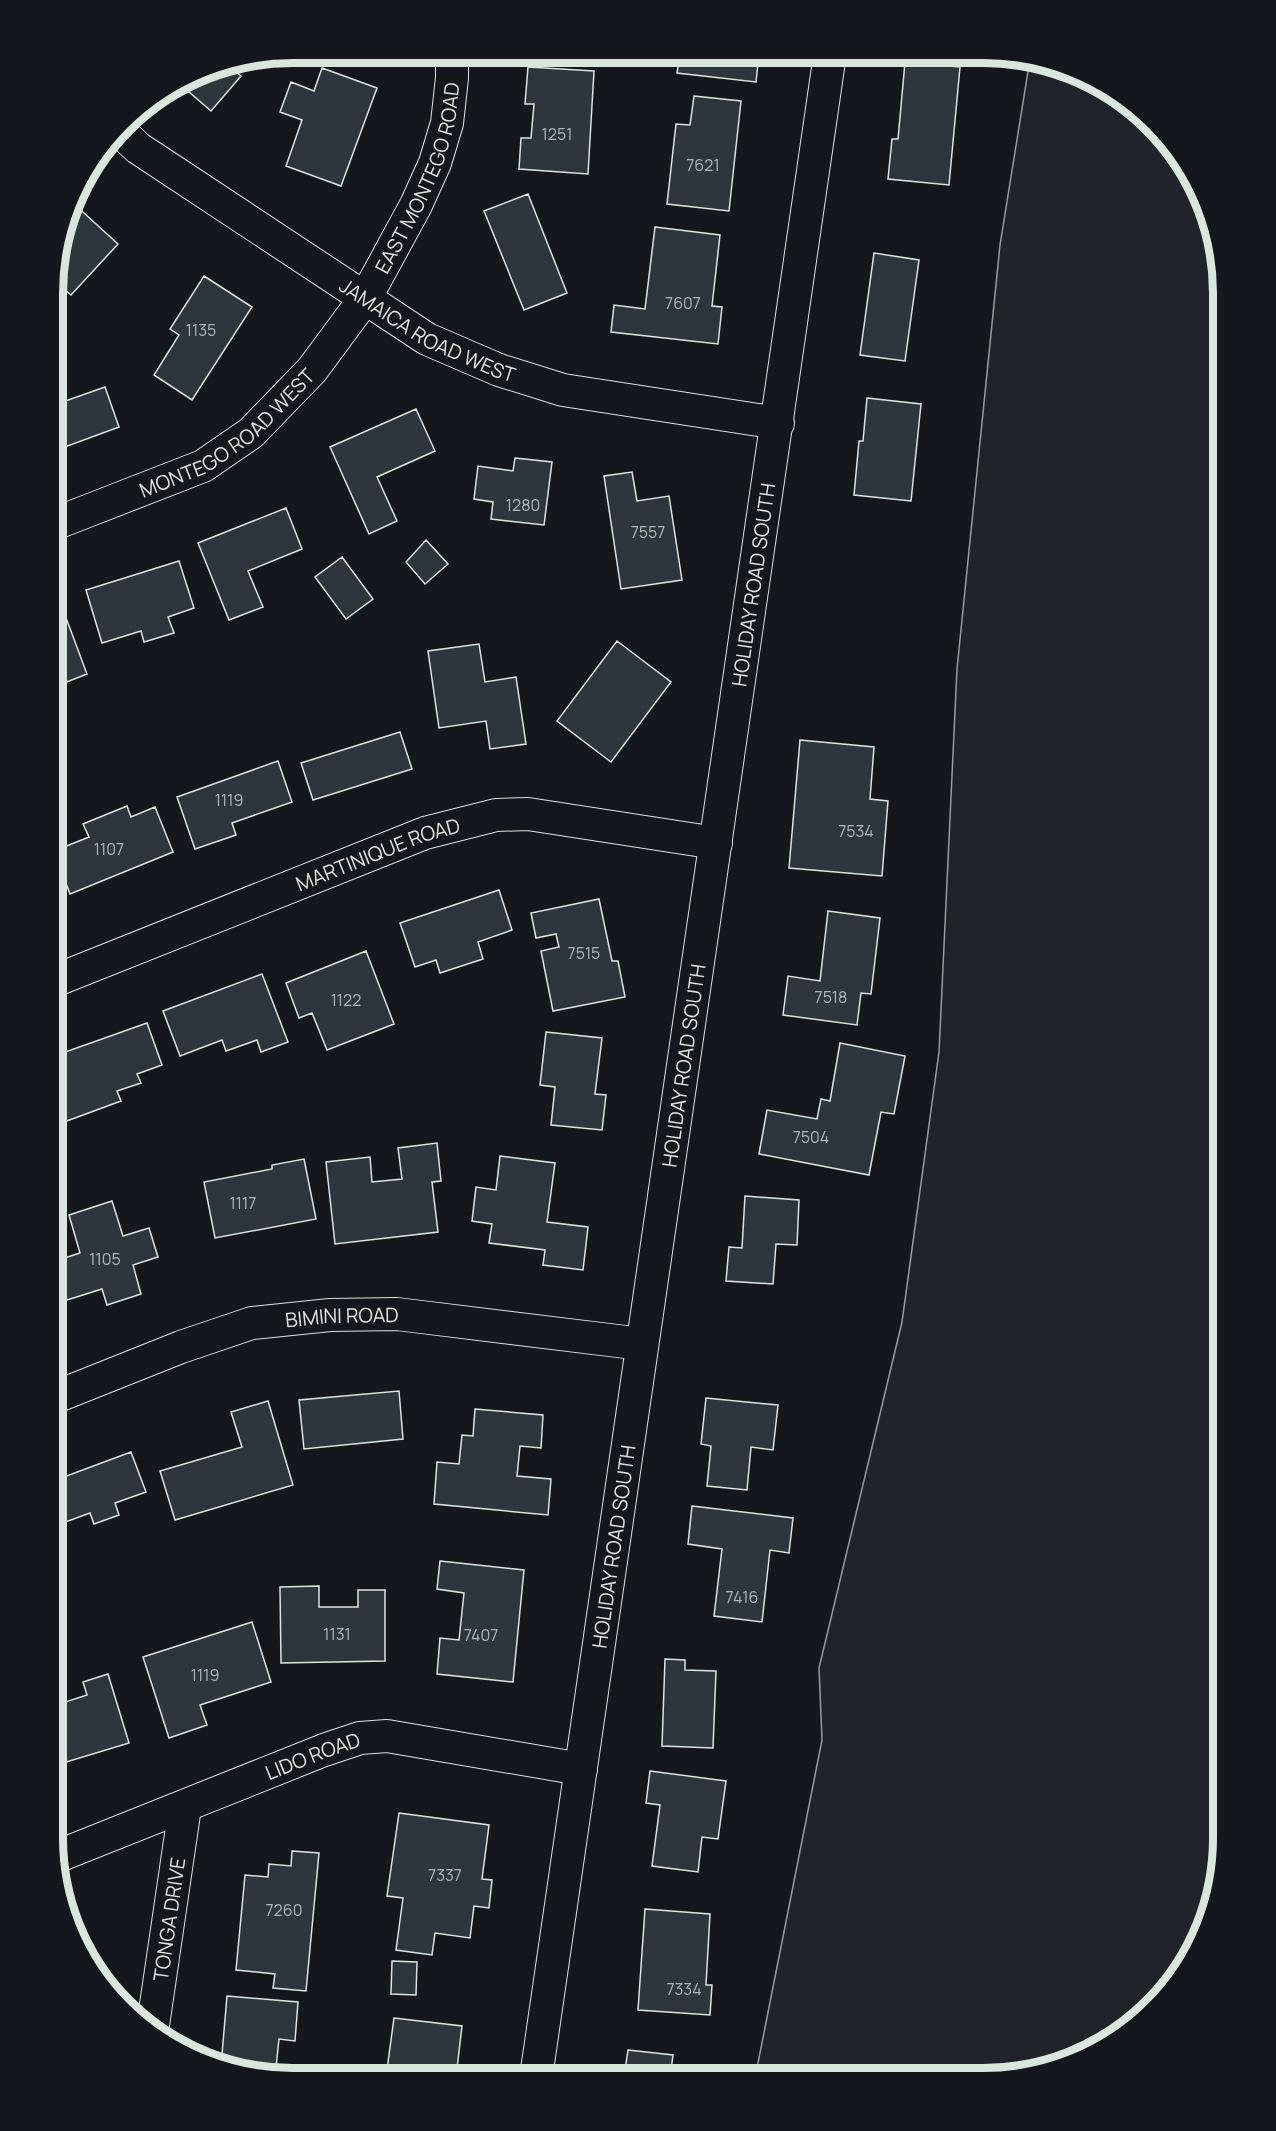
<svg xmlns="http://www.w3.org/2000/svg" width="1276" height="2131" font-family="Manrope,sans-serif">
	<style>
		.green { fill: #202428; stroke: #939e99; stroke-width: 1.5 }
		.building { fill: #2c363c; stroke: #d8e6dc; stroke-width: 1.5 }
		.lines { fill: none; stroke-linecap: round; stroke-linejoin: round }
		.minor-casing { stroke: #d8e6dc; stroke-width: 34 }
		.minor { stroke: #14181c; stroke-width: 32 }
		.labels { text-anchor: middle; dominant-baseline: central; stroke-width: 4.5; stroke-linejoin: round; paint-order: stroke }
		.number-label { font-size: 16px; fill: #adbab4 }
		.street-label { font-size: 20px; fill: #d8e6dc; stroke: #14181c }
		.rim { fill: none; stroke: #d8e6dc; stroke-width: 8 }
	</style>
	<rect width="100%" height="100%" fill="#14181c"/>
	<!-- green -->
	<path class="green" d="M1030 59 1075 71 1130 102 1174 147 1205 201 1223 293V1854L1205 1930 1174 1984 1130 2029 1075 2060 983 2078H755L822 1740 819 1668 902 1322 939 1052 957 669 1000 245Z"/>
	<!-- building -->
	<path class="building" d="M680 54H759L756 82 677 73Z
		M905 62 960 67 949 185 888 179 892 139H898Z
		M228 65 241 76 211 111 180 84 201 71Z
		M528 67 594 71 588 174 519 169 521 138H531L534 104H525Z
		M322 68 377 88 341 186 286 166 302 120 280 112 291 82 314 91Z
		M694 96 741 101 729 211 667 204 676 124 690 125Z
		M528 194 567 293 524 310 484 211Z
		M73 203 118 244 71 295 54 280 55 262Z
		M655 227 720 235 712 306 722 307 718 344 611 332 614 305 645 309Z
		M874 253 919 260 905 361 860 355Z
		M204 276 252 307 192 400 154 375 179 335 170 329Z
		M105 387 119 427 54 451V405Z
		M867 398 921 404 911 501 854 495 859 441H863Z
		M416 409 435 451 377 477 397 521 369 534 330 447Z
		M515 458 552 462 544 525 491 519 493 502 474 499 478 466 513 471Z
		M632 472 637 501 669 496 682 580 621 589 604 476Z
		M286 508 302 549 248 571 263 607 229 620 198 543Z
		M426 540 448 564 425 584 406 562Z
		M342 557 373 599 346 619 315 577Z
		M179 561 194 608 168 617 174 633 144 642 141 631 102 643 86 590Z
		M62 607 87 674 54 687V610Z
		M617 641 671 682 611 762 557 721Z
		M479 644 485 682 516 677 526 744 490 749 486 721 439 728 428 651Z
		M400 732 412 769 313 800 301 763Z
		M800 740 874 747 870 799 888 801 882 876 789 868Z
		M278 761 292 802 232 823 236 835 195 849 177 797Z
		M127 806 131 817 155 807 173 852 70 894 54 851 89 837 83 824Z
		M499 890 512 930 478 942 483 959 440 973 436 960 415 967 400 923Z
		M599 899 612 961H618L625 997 553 1011 541 951 559 947 556 934 536 938 531 913Z
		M828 911 880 918 871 994 861 993 857 1025 783 1015 788 976 820 981Z
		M366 951 394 1024 327 1050 312 1013 299 1018 286 983Z
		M262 974 288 1042 261 1052 257 1040 226 1051 222 1040 180 1056 163 1011Z
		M147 1023 162 1065 137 1074 141 1083 117 1091 121 1101 64 1122 53 1093 54 1056Z
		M546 1032 602 1038 595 1094 606 1095 602 1130 551 1125 555 1087 540 1085Z
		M840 1043 905 1056 894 1114 881 1112 869 1175 759 1154 767 1110 817 1119 821 1099 830 1101Z
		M437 1143 441 1181 432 1182 438 1232 335 1244 326 1162 370 1157 372 1182 402 1179 398 1148Z
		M500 1156 555 1163 547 1222 588 1227 583 1270 543 1265 545 1250 489 1243 492 1224 472 1221 476 1187 496 1190Z
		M304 1159 316 1219 215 1238 204 1182 272 1169V1165Z
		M745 1196 799 1200 797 1245 776 1244 773 1284 726 1281 729 1247 742 1248Z
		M112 1201 123 1236 149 1228 158 1257 133 1265 141 1294 107 1305 102 1289 67 1300 55 1261 80 1253 69 1215Z
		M399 1391 403 1439 304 1449 299 1400Z
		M706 1398 778 1405 773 1450 751 1447 747 1490 707 1486 711 1446 701 1444Z
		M268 1401 293 1485 175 1520 160 1471 242 1447 231 1412Z
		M475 1409 543 1415 541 1448 520 1446 517 1476 551 1479 548 1515 434 1504 437 1462 459 1464 462 1435 473 1436Z
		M131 1452 146 1492 115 1503 119 1515 94 1524 90 1513 57 1525 53 1515V1481Z
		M692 1506 793 1518 789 1553 770 1550 762 1622 714 1616 722 1549 688 1544Z
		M440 1561 524 1570 513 1682 437 1674 440 1638 459 1640 464 1593 437 1589Z
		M319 1586V1607H358V1590H385V1661L281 1663 280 1587Z
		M252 1622 271 1682 200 1705 207 1725 169 1738 143 1657Z
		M665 1659 685 1660V1670L716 1671 713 1748 662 1746Z
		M108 1674 129 1743 53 1766V1706L87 1695 83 1682Z
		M650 1771 726 1781 718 1839 702 1837 698 1872 652 1866 660 1805 646 1803Z
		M399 1813 489 1825 482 1879 492 1880 489 1908 474 1906 470 1938 435 1933 432 1955 396 1950 403 1898 387 1896Z
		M292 1851 319 1853 306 1991 273 1988 275 1974 236 1970 245 1875 268 1877 269 1864 291 1866Z
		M645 1909 710 1914 706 1985H712L710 2015 638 2010Z
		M392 1961 417 1962 416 1995 391 1994Z
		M227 1996 298 2002 295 2041 279 2039 275 2077 262 2076 221 2066Z
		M394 2018 462 2026 456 2077H386Z
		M628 2050 673 2055 670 2078 624 2077Z"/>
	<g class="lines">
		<defs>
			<g id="minor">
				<path id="s1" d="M120 131 138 148 427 339 499 370 563 390 778 423"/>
				<path id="s2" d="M54 524 203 466 251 433 312 370 366 297 416 205 435 163 447 123 452 78V53"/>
				<path id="s3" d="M54 981 425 833 496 815 528 814 716 843"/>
				<path id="s4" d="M53 1398 181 1347 252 1323 330 1315 397 1314 642 1344"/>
				<path id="s5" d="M56 1857 324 1750 360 1738 387 1736 581 1769"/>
				<path id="s6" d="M152 2032 185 1807"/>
				<path id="s7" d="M536 2077 830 54"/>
			</g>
		</defs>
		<!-- minor casing -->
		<use href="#minor" class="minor-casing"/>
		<!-- minor -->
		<use href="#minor" class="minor"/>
	</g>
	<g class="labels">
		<!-- number labels -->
		<g class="number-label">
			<text x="557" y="134">1251</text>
			<text x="703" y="165">7621</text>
			<text x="683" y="303">7607</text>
			<text x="201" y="330">1135</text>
			<text x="523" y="505">1280</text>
			<text x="648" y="532">7557</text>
			<text x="229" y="800">1119</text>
			<text x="856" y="831">7534</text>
			<text x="109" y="849">1107</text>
			<text x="584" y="953">7515</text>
			<text x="831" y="997">7518</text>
			<text x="346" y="1000">1122</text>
			<text x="811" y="1137">7504</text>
			<text x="243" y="1203">1117</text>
			<text x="105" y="1259">1105</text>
			<text x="742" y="1597">7416</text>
			<text x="337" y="1634">1131</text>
			<text x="481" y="1635">7407</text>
			<text x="205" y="1675">1119</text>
			<text x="445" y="1875">7337</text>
			<text x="284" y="1910">7260</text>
			<text x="684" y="1989">7334</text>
		</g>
		<!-- street labels -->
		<g class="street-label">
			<text stroke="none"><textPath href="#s2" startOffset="528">EAST MONTEGO ROAD</textPath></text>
			<text stroke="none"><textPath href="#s1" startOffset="368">JAMAICA ROAD WEST</textPath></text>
			<text stroke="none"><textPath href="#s2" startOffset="198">MONTEGO ROAD WEST</textPath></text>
			<text stroke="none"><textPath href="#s7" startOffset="1508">HOLIDAY ROAD SOUTH</textPath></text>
			<text stroke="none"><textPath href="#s3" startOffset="348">MARTINIQUE ROAD</textPath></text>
			<text stroke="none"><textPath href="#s7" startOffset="1022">HOLIDAY ROAD SOUTH</textPath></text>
			<text stroke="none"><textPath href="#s4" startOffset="303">BIMINI ROAD</textPath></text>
			<text stroke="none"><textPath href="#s7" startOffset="536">HOLIDAY ROAD SOUTH</textPath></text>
			<text stroke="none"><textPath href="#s5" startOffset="276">LIDO ROAD</textPath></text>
			<text stroke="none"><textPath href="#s6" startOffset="114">TONGA DRIVE</textPath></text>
		</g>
	</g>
	<!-- crop -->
	<path d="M0 0H1276V2131H0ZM293 63H983A230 230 0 0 1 1213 293V1838A230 230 0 0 1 983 2068H293A230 230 0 0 1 63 1838V293A230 230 0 0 1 293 63Z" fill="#14181c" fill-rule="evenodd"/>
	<path class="rim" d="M293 63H983A230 230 0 0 1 1213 293V1838A230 230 0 0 1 983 2068H293A230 230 0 0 1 63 1838V293A230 230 0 0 1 293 63Z"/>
</svg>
